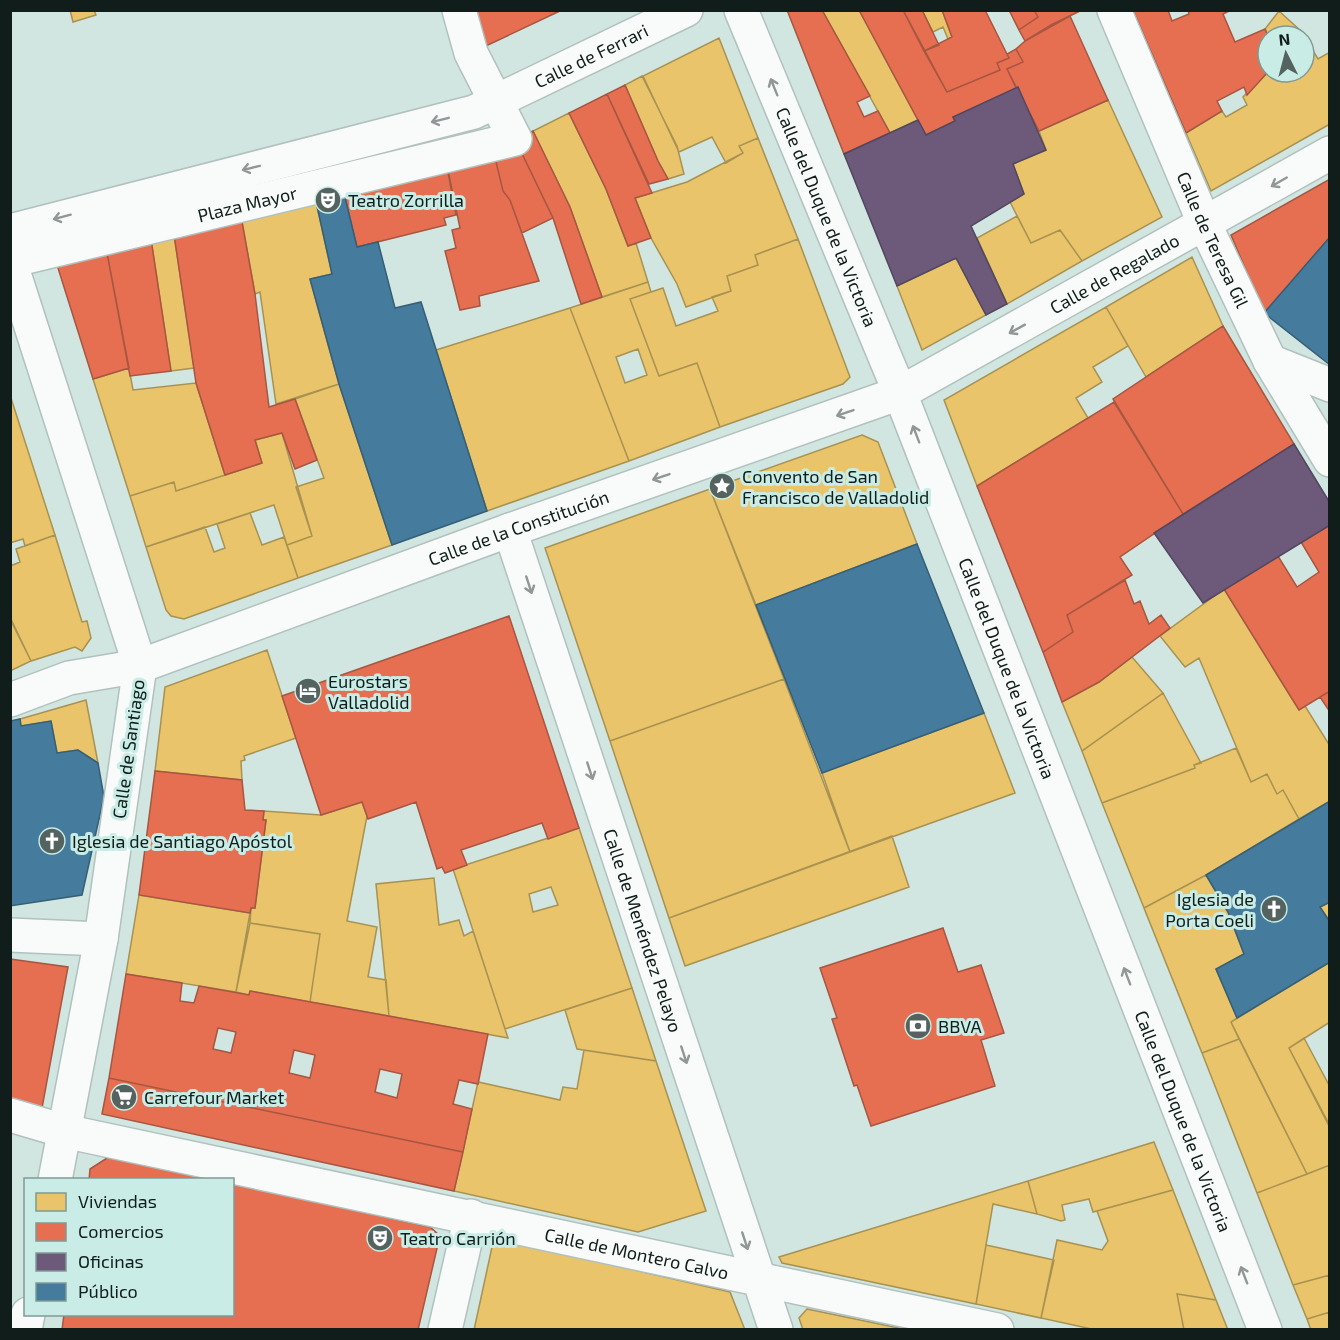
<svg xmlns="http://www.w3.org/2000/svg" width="1340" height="1340" font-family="'Exo 2',sans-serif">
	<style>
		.homes { fill: #e9c46a; stroke: #a89252; stroke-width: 1.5; fill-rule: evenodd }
		.shops { fill: #e76f51; stroke: #a65641; stroke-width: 1.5; fill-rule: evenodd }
		.offices { fill: #6d597a; stroke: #51475e; stroke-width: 1.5 }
		.public { fill: #457b9d; stroke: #355f76; stroke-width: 1.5 }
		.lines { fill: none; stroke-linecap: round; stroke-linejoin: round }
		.street-casing { stroke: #b1c1be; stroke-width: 36 }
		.street { stroke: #f8fbfa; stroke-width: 33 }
		.oneway { stroke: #909796 }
		.labels { text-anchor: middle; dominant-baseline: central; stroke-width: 6; stroke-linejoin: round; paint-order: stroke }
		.street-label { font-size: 18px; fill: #101d1b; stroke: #c9ede6 }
		.poi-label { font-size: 18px; fill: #101d1b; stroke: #c9ede6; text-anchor: start }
	</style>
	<rect width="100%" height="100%" fill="#d1e5e1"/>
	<!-- homes -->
	<path class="homes" d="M70 10H94L96 15 73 22Z
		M822 10H859L918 120 890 133Z
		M922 10H942L952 37 948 39 943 27 933 32Z
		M1279 11 1302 32 1318 59 1330 52V124L1211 191 1186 133 1222 111 1226 117 1247 105 1243 97 1268 72H1304V36H1268L1265 29Z
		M719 38 758 138 739 146 743 153 726 163 712 137 679 152 643 76Z
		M642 76 677 146 684 174 668 179 658 161 625 85Z
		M1108 100 1162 217 1082 261 1060 230 1031 243 1010 202 1024 194 1013 164 1046 150 1039 131Z
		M569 113 606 189 628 246 636 243 648 282 602 297 570 207 533 131Z
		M758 138 798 239 755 255 758 265 727 276 731 291 686 307 677 284 651 238 635 198 687 182 743 153 739 146Z
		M313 188 332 274 310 279 339 384 276 404 260 292 255 294 239 205Z
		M1017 216 1031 243 1060 230 1082 261 1007 304 977 238Z
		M172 221 194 368 171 371 149 226Z
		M798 239 850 377 843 384 720 427 697 363 659 376 630 299 663 288 676 326 718 311 712 297 731 291 727 276 758 265 755 255Z
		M1192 257 1223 326 1146 377 1106 307Z
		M956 258 986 315 922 350 897 286Z
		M648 282 651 292 630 299 659 376 697 363 720 427 629 461 570 308ZM638 349 647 375 625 383 616 357Z
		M1106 307 1128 346 1093 367 1102 382 1076 398 1088 418 977 486 944 400Z
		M570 308 629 461 487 511 436 350Z
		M129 368 133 390 196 383 225 475 176 491 174 482 130 496 93 379Z
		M339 384 392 545 298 578 287 545 312 536 296 487 324 478 295 399Z
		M10 395 55 535 25 546 23 539 10 543Z
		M282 433 312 536 287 545 274 505 146 547 130 496 174 482 176 491 262 463 255 440Z
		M862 435 878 442 917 544 756 605 710 489Z
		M710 489 784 679 610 741 545 548Z
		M250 513 262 545 284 537 298 578 184 619 171 616 166 610 146 547 205 527 214 552 225 548 217 524Z
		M55 535 82 622 87 621 91 638 82 651 75 647 31 661 10 617V566L20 562 16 549Z
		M1224 589 1299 710 1305 706 1330 746V801L1299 819 1283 790 1277 794 1267 774 1251 782 1199 658 1185 667 1160 636Z
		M10 619 31 661 10 671Z
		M267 650 296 738 244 756 245 760 241 761 242 780 155 771 165 687Z
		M1132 657 1163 693 1082 751 1062 702 1099 682Z
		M784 679 850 852 669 918 610 741Z
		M1163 693 1201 763 1194 765 1195 768 1102 803 1082 751Z
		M86 700 98 763 78 750 57 753 51 721 21 726 20 719Z
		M984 713 1015 793 850 852 822 773Z
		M1236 748 1251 782 1267 774 1277 794 1283 790 1299 819 1206 875 1144 908 1102 803 1195 768 1194 765Z
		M362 802 367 816 347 921 377 927 368 977 386 980 389 1016 310 1002 320 934 250 923 251 908H255L266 820H263L264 811 321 815Z
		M579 828 632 988 505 1029 453 869ZM551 887 558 905 533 912 529 894Z
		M892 836 909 887 685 966 669 918Z
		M1206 875 1228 912 1244 954 1216 969 1237 1018 1231 1022 1239 1039 1202 1053 1144 908Z
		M434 878 439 925 459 920 464 936 473 931 508 1038 389 1016 376 884Z
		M139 895 250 913 236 992 126 974Z
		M1330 902V922L1320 907Z
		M250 923 320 934 310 1002 250 991 249 995 236 992Z
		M1330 962V1022L1289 1048 1330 1126V1165L1307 1174 1231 1022Z
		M632 988 656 1061 577 1049 565 1010Z
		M1304 1038 1330 1087 1329 1126 1289 1048Z
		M1239 1039 1307 1174 1257 1193 1202 1053Z
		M584 1050 656 1061 706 1211 638 1232 454 1191 478 1082 560 1100 563 1087 577 1089Z
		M1154 1142 1173 1190 1093 1212 1089 1199 1062 1205 1065 1220 1061 1221 1037 1214 1028 1181Z
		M1330 1165V1275L1293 1285 1257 1193Z
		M1028 1181 1037 1214 993 1204 976 1304 782 1263 779 1257Z
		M1173 1190 1216 1300 1177 1294 1184 1330H1096L1041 1318 1057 1240 1102 1250 1108 1241 1097 1211Z
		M504 1240 730 1292 745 1330H474L492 1247Z
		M986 1245 1054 1260 1041 1318 976 1304Z
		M1330 1275V1312L1307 1319 1293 1285Z
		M1177 1294 1216 1300 1228 1330H1184Z
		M807 1309 908 1330H803L799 1318Z
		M1330 1312V1330H1311L1307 1319Z"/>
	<!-- shops -->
	<path class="shops" d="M459 10H562L471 53Z
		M787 10H822L870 96 857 102 864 117 878 111 890 133 844 154Z
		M859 10H903L947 92 1000 70 997 63 1009 58 1007 54 1016 49 1023 62 1007 69 1016 88 953 117 955 121 926 135Z
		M903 10H922L939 45 924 51Z
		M942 10H985L1009 58 997 63 1000 70 947 92 924 51 952 37Z
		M1009 10H1034L1038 17 1019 30Z
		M1034 10H1082L1051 25 1025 41 1019 30 1038 17Z
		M1133 10H1168L1172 21 1189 14 1188 10H1231L1223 14 1235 42 1265 29 1268 36V72L1247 95 1244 87 1217 101 1222 111 1186 133Z
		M1070 16 1108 100 1039 131 1007 69 1023 62 1016 49 1025 41Z
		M625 85 658 161 668 179 649 184 607 94Z
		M607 94 652 193 635 198 651 238 628 246 606 189 569 113Z
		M533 131 570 207 602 297 581 304 553 218 515 139Z
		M515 139 553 218 522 233 510 200 503 191 492 145Z
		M492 145 503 191 510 200 539 281 479 296 480 306 460 310 445 251 456 248 452 230 460 228 445 156Z
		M445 156 456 215 444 218 446 225 357 247 341 181Z
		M1330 179V237L1264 313 1231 235Z
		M239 205 255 294 269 407 295 399 317 460 295 469 282 433 255 440 262 463 225 475 196 383 172 221Z
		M149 226 171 371 130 376 104 237Z
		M104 237 129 368 93 379 52 249Z
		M1223 326 1294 444 1183 514 1113 399Z
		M1114 402 1183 514 1120 557 1132 575 1067 615 1073 632 1043 652 977 486Z
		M1330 525V691L1299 710 1224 589 1278 556 1297 587 1319 572 1301 542Z
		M1125 580 1134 604 1140 601 1149 624 1161 615 1170 628 1099 682 1062 702 1043 652 1073 632 1067 615Z
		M509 616 579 828 548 839 542 823 461 850 467 865 445 873 442 867 437 869 416 802 368 819 362 802 321 815 282 696Z
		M1330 691V712L1320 697Z
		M155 771 242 780 245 810 264 811 263 820H266L255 908H251L250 913 139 895Z
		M943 928 958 972 981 965 1004 1033 981 1040 995 1086 871 1126 857 1085 854 1086 832 1019 837 1018 820 968Z
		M10 959 68 967 42 1108 10 1099Z
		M126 974 182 983 180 1001 194 1003 199 986 249 995 250 991 488 1034 478 1084 459 1080 453 1104 472 1109 463 1152 109 1078ZM218 1028 236 1032 231 1053 213 1049ZM294 1050 315 1055 310 1078 289 1073ZM380 1069 402 1074 397 1098 375 1092Z
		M109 1078 463 1152 454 1191 102 1114Z
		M110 1156 216 1180H89L90 1169Z
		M232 1183 430 1227 437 1233 438 1244 418 1330H62L64 1314H232Z"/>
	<!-- offices -->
	<path class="offices" d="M1018 87 1046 150 1013 164 1024 194 971 226 1007 304 986 315 956 258 897 286 844 154 918 120 926 135 955 121 953 117Z
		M1294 444 1330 503V525L1203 603 1154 533Z"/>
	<!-- public -->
	<path class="public" d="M341 181 357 247 378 242 395 308 421 302 487 511 392 545 339 384 310 279 332 274 313 188Z
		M1330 237V365L1264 313Z
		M917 544 984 713 822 773 756 605Z
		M20 719 21 726 51 721 57 753 78 750 98 763 104 797 82 895 10 906V721Z
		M1330 801V902L1320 907 1330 922V962L1237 1018 1216 969 1244 954 1228 912 1206 875Z"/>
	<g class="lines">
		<defs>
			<g id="street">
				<path id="s1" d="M741 10 900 393 1265 1330"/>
				<path id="s2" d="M1114 10 1205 225 1270 361 1330 460"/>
				<path id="s3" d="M10 231 474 112 686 10"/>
				<path d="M10 261 140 666 101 939 55 1180"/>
				<path id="s4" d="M10 261 515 139 471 53 459 10"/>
				<path d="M1270 361 1330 385"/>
				<path id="s5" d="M510 530 776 1330"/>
				<path id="s6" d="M10 700 69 678 140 666 510 530 900 393 1330 153"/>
				<path d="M10 935 101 939"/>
				<path id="s7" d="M10 1115 64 1131 997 1330"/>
				<path d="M25 1330 28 1314"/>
				<path d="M445 1330 471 1216"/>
			</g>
		</defs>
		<!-- street casing -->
		<use href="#street" class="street-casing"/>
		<!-- street -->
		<use href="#street" class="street"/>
	</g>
	<!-- one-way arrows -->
	<defs><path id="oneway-shaft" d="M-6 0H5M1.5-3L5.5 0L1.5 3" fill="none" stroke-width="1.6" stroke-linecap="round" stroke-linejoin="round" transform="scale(1.5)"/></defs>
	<g class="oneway">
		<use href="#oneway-shaft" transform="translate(774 87) rotate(-112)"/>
		<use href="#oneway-shaft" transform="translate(440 120) rotate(166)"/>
		<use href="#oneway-shaft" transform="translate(251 168) rotate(166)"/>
		<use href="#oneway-shaft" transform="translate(1279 182) rotate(150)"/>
		<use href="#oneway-shaft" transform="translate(62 217) rotate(165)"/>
		<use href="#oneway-shaft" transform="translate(1017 329) rotate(151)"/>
		<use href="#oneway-shaft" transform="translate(845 413) rotate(161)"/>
		<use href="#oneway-shaft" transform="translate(916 434) rotate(-111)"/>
		<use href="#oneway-shaft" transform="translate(661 477) rotate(161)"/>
		<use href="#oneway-shaft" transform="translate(529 585) rotate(72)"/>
		<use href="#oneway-shaft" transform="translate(590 771) rotate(72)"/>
		<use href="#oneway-shaft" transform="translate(1127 976) rotate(-111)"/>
		<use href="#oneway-shaft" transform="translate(684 1055) rotate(72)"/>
		<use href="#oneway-shaft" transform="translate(745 1241) rotate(72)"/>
		<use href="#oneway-shaft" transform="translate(1244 1275) rotate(-111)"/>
	</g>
	<!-- icons -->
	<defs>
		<symbol id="theatre-disc" viewBox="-11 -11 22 22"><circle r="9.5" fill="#546360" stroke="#c9ede6"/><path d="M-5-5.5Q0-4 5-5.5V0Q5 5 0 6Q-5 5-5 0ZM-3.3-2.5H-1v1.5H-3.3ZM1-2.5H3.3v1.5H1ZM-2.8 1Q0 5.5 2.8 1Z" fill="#fff"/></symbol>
		<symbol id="sight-disc" viewBox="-11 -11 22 22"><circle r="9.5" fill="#546360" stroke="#c9ede6"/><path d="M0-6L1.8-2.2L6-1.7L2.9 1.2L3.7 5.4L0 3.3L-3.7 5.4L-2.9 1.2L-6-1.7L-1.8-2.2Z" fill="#fff"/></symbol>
		<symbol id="hotel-disc" viewBox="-11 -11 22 22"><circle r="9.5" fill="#546360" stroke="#c9ede6"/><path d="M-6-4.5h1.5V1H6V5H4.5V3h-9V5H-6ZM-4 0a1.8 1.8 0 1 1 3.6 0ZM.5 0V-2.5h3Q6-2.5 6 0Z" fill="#fff"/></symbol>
		<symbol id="church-disc" viewBox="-11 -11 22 22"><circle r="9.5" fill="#546360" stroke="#c9ede6"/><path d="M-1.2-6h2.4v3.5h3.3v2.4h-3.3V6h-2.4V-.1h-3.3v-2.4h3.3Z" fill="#fff"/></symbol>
		<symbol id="bank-disc" viewBox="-11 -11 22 22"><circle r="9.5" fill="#546360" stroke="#c9ede6"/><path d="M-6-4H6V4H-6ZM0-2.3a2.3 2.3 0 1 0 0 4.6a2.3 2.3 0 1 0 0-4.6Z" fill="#fff"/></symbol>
		<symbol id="supermarket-disc" viewBox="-11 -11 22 22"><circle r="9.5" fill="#546360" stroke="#c9ede6"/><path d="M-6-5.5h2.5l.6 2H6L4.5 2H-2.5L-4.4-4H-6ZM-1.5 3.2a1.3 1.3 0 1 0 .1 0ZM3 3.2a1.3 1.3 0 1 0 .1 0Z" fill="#fff"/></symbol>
	</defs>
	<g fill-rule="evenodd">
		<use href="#theatre-disc" x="313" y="185" width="30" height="30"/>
		<use href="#sight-disc" x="707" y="471" width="30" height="30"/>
		<use href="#hotel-disc" x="293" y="676" width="30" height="30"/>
		<use href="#church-disc" x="37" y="826" width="30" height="30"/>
		<use href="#church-disc" x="1259" y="894" width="30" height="30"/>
		<use href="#bank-disc" x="903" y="1011" width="30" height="30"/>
		<use href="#supermarket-disc" x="109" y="1082" width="30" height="30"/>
		<use href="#theatre-disc" x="365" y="1223" width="30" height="30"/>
	</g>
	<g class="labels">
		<!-- street labels -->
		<g class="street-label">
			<text stroke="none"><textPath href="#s3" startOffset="609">Calle de Ferrari</textPath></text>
			<text stroke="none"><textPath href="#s4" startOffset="244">Plaza Mayor</textPath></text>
			<text stroke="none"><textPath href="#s1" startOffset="224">Calle del Duque de la Victoria</textPath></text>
			<text stroke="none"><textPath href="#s2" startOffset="250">Calle de Teresa Gil</textPath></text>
			<text stroke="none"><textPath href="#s6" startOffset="1188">Calle de Regalado</textPath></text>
			<text stroke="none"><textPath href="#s6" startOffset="538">Calle de la Constitución</textPath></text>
			<text stroke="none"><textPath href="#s1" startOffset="710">Calle del Duque de la Victoria</textPath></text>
			<text transform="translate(128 749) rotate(-82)">Calle de Santiago</text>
			<text stroke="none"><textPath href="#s5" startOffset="422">Calle de Menéndez Pelayo</textPath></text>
			<text stroke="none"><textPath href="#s1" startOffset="1196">Calle del Duque de la Victoria</textPath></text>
			<text stroke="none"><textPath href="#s7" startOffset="642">Calle de Montero Calvo</textPath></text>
		</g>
		<!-- poi labels -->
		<g class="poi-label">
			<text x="348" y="200">Teatro Zorrilla</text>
			<text x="742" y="476">Convento de San<tspan x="742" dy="21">Francisco de Valladolid</tspan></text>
			<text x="328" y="681">Eurostars<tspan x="328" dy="21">Valladolid</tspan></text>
			<text x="72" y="841">Iglesia de Santiago Apóstol</text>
			<text x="1254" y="899" text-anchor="end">Iglesia de<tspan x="1254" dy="21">Porta Coeli</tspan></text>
			<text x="938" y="1026">BBVA</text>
			<text x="144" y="1097">Carrefour Market</text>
			<text x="400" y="1238">Teatro Carrión</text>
		</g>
	</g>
	<!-- border -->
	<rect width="1340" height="1340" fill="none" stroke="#101d1b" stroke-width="24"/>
	<!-- legend -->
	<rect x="24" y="1178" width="210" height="138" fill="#c9ede6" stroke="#7f9a95" stroke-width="1.5"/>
	<rect x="36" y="1193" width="30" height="18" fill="#e9c46a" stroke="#7f9a95" stroke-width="1.5"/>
	<text x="78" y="1208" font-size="18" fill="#101d1b">Viviendas</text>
	<rect x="36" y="1223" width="30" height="18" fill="#e76f51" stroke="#7f9a95" stroke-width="1.5"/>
	<text x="78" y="1238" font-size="18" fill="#101d1b">Comercios</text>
	<rect x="36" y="1253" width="30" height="18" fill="#6d597a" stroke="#7f9a95" stroke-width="1.5"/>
	<text x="78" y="1268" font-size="18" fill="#101d1b">Oficinas</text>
	<rect x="36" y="1283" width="30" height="18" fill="#457b9d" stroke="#7f9a95" stroke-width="1.5"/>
	<text x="78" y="1298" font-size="18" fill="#101d1b">Público</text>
	<!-- north arrow -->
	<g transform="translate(1286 54) rotate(354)"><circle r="28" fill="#c9ede6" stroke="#7f9a95" stroke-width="1.5"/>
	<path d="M0-4.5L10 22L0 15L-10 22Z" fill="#546360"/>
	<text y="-9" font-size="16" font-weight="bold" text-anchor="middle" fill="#101d1b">N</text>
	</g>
</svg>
